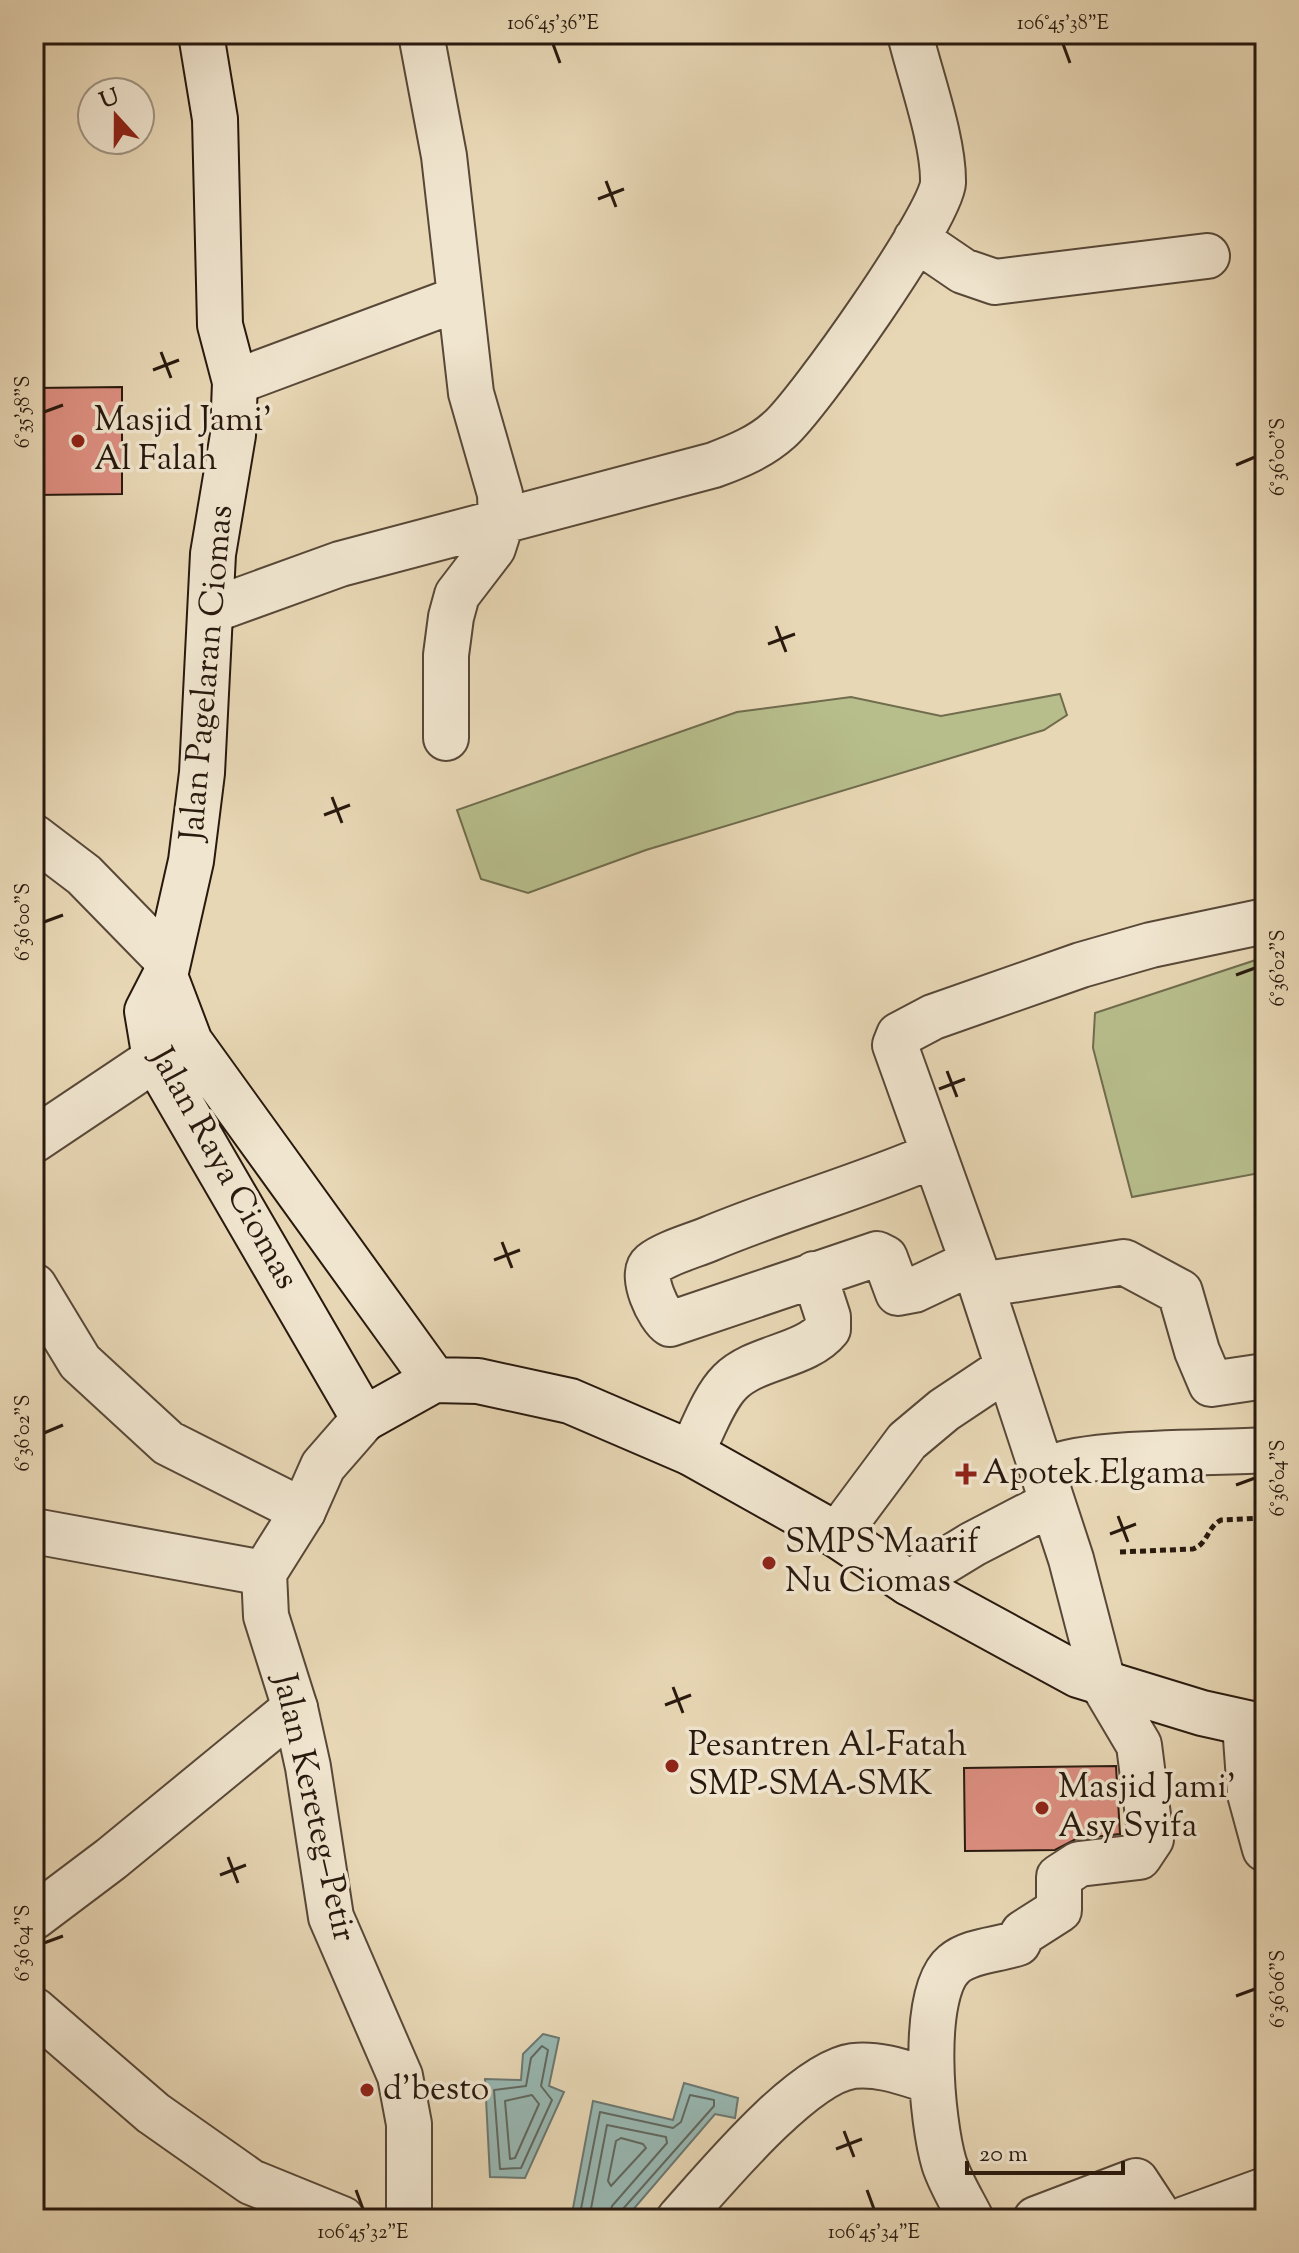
<svg xmlns="http://www.w3.org/2000/svg" width="1299" height="2253" font-family="'Sorts Mill Goudy',serif">
	<style>
		.green { fill: #b7be8c; stroke: #706c4d; stroke-width: 2 }
		.water { fill: #98b8b3; stroke: #6b7871; stroke-width: 2 }
		.lines { fill: none; stroke-linecap: round; stroke-linejoin: round }
		.shore { stroke: #606860; stroke-width: 2 }
		.building { fill: #de8f81; stroke: #28190e; stroke-width: 2 }
		.minor-casing { stroke: #584838; stroke-width: 48 }
		.tertiary-casing { stroke: #584838; stroke-width: 48 }
		.secondary-casing { stroke: #28190e; stroke-width: 48 }
		.path { stroke: #28190e; stroke-width: 5; stroke-dasharray: 6 4; stroke-linecap: butt }
		.minor { stroke: #f0e5cf; stroke-width: 44 }
		.tertiary { stroke: #f0e5cf; stroke-width: 44 }
		.secondary { stroke: #f0e5cf; stroke-width: 44 }
		.ticks { fill: none; stroke: #28190e; stroke-width: 3 }
		.poi-dot { fill: #8f2418; stroke: #f0e5cf; stroke-width: 3 }
		.labels { text-anchor: middle; dominant-baseline: central; stroke-width: 7; stroke-linejoin: round; paint-order: stroke }
		.poi-label { font-size: 34px; fill: #28190e; stroke: #f0e5cf; text-anchor: start }
		.street-label { font-size: 34px; fill: #28190e; stroke: #f0e5cf }
		.neatline { fill: none; stroke: #28190e; stroke-width: 3 }
		.ticks-label { font-size: 20px; text-anchor: middle; fill: #28190e }
	</style>
	<rect width="100%" height="100%" fill="#e8d7b5"/>
	<filter id="stains"><feTurbulence type="fractalNoise" baseFrequency=".0025" numOctaves="4"/><feColorMatrix values="0 0 0 0 .2 0 0 0 0 .09 0 0 0 0 .02 0 0 0 .5 -.17"/></filter>
	<radialGradient id="worn" r=".72"><stop offset=".6" stop-color="#630" stop-opacity="0"/><stop offset="1" stop-color="#630" stop-opacity=".3"/></radialGradient>
	<!-- green -->
	<path class="green" d="M1060 694 1067 715 1044 730 646 850 528 893 481 879 457 810 737 712 851 697 941 716Z
		M1265 957V1172L1132 1197 1093 1048 1095 1013Z"/>
	<!-- water -->
	<path class="water" d="M543 2034 559 2038 549 2086 564 2092 525 2178 490 2177 485 2079 521 2080 523 2054Z
		M684 2083 738 2098 735 2118 715 2114 625 2219H571L593 2101 673 2120Z"/>
	<g class="lines">
		<!-- shore -->
		<path class="shore" d="M542 2046 548 2050 541 2086 552 2100 521 2168 500 2169 494 2090 526 2086 531 2058Z
			M532 2095 539 2104 515 2158 510 2159 505 2101Z
			M621 2138 643 2144 646 2148 611 2186 608 2181 616 2141Z
			M579 2219 600 2112 673 2128 681 2122 690 2095 714 2100V2106L622 2210 619 2219
			M589 2219 607 2125 666 2137 667 2143 612 2206 609 2219"/>
	</g>
	<!-- building -->
	<path class="building" d="M122 387V494L34 495V388Z
		M1116 1766 1120 1834 1076 1839 1055 1850 965 1851 964 1768Z"/>
	<g class="lines">
		<defs>
			<path id="minor" d="M421 34 444 156 471 393 500 494 501 523 493 548 457 595 451 617 446 655V738
				M916 239 963 271 995 282 1207 256
				M235 382 458 299
				M213 610 340 564 714 465C738 456 760 447 779 430 808 405 942 215 943 183 944 141 920 76 910 34
				M34 837 84 875 167 960
				M34 1140 155 1059
				M934 1155C860 1187 783 1208 709 1239 692 1246 666 1253 652 1264 639 1275 659 1317 670 1324L877 1254 885 1258 898 1293 914 1290 971 1263
				M981 1285 1124 1262 1180 1292 1197 1351 1211 1384 1265 1376
				M34 1286 80 1362 168 1443 303 1511
				M691 1453C702 1432 713 1399 730 1382 756 1356 805 1357 828 1329V1317L814 1274
				M1043 1473C1070 1449 1222 1454 1265 1450
				M34 1531 264 1573
				M837 1535 907 1441 944 1410 1007 1368
				M909 1583 973 1544 1052 1503
				M1245 1724 1250 1794 1265 1849
				M34 1917 111 1859 295 1708
				M34 2010 153 2113 251 2182 342 2219
				M679 2219C714 2180 802 2073 853 2066 880 2063 905 2073 931 2081
				M971 2219C962 2201 950 2182 944 2163 932 2123 919 1993 954 1964 970 1950 999 1950 1018 1943L1023 1933 1059 1910V1877L1079 1864 1139 1857 1151 1839 1139 1745 1104 1686 1071 1559 981 1285 895 1045 899 1035 933 1017 1081 965 1151 945 1265 921
				M1036 2219 1136 2181 1161 2219
				M1185 2219 1265 2190"/>
			<path id="tertiary" d="M364 1419 323 1466 303 1511 264 1573 266 1616 295 1708 308 1767 331 1917 400 2076 409 2124V2219"/>
			<path id="secondary" d="M201 34 215 119 220 325 235 382 233 435 213 554 202 773 191 861 165 976 147 1011 155 1059 364 1419 434 1380 478 1381 570 1401 691 1453 837 1535 909 1583 1078 1675 1202 1713 1265 1727
				M165 976 190 1042 434 1380"/>
		</defs>
		<!-- minor casing -->
		<use href="#minor" class="minor-casing"/>
		<!-- tertiary casing -->
		<use href="#tertiary" class="tertiary-casing"/>
		<!-- secondary casing -->
		<use href="#secondary" class="secondary-casing"/>
		<!-- path -->
		<path class="path" d="M1120 1552 1193 1549C1208 1544 1207 1527 1221 1520L1265 1518"/>
		<!-- minor -->
		<use href="#minor" class="minor"/>
		<!-- tertiary -->
		<use href="#tertiary" class="tertiary"/>
		<!-- secondary -->
		<use href="#secondary" class="secondary"/>
	</g>
	<!-- ticks -->
	<path class="ticks" d="M553 44 560 63M1063 44 1070 63M606 181 616 207M598 199 624 189M161 352 171 378M153 370 179 360M44 412 63 405M1236 465 1255 457M776 626 786 652M768 644 795 634M332 797 342 823M324 815 350 805M44 922 63 915M1236 975 1255 968M947 1071 957 1097M939 1089 965 1079M502 1242 512 1268M494 1260 520 1250M44 1433 63 1425M1236 1485 1255 1478M1118 1516 1128 1542M1110 1534 1136 1524M673 1687 683 1713M665 1705 691 1695M228 1857 238 1883M220 1875 246 1865M44 1943 63 1936M1236 1996 1255 1989M844 2131 854 2157M836 2149 862 2139M356 2190 363 2209M867 2190 874 2209"/>
	<!-- markers -->
	<g class="poi-dot">
		<circle cx="78" cy="441" r="8"/>
		<path d="M962 1462h8v8h8v8h-8v8h-8v-8h-8v-8h8z"/>
		<circle cx="769" cy="1563" r="8"/>
		<circle cx="672" cy="1766" r="8"/>
		<circle cx="1042" cy="1808" r="8"/>
		<circle cx="367" cy="2090" r="8"/>
	</g>
	<g class="labels">
		<!-- poi labels -->
		<g class="poi-label">
			<text x="94" y="421">Masjid Jami'<tspan x="94" dy="39">Al Falah</tspan></text>
			<text x="982" y="1474">Apotek Elgama</text>
			<text x="785" y="1543">SMPS Maarif<tspan x="785" dy="39">Nu Ciomas</tspan></text>
			<text x="688" y="1746">Pesantren Al-Fatah<tspan x="688" dy="39">SMP-SMA-SMK</tspan></text>
			<text x="1058" y="1788">Masjid Jami'<tspan x="1058" dy="39">Asy Syifa</tspan></text>
			<text x="383" y="2090">d'besto</text>
		</g>
		<!-- street labels -->
		<g class="street-label">
			<text transform="translate(208 673) rotate(-85)">Jalan Pagelaran Ciomas</text>
			<text transform="translate(223 1169) rotate(61)">Jalan Raya Ciomas</text>
			<text transform="translate(313 1808) rotate(77)">Jalan Kereteg–Petir</text>
		</g>
	</g>
	<!-- margin -->
	<rect width="1299" height="2253" fill="none" stroke="#e8d7b5" stroke-width="88"/>
	<!-- north arrow -->
	<g transform="translate(116 116) rotate(339)"><circle r="38" fill="#f0e5cf" stroke="#a09382" stroke-width="2"/>
	<path d="M0-6L14 30L0 20L-14 30Z" fill="#8f2418"/>
	<text y="-12" font-size="22" font-weight="bold" text-anchor="middle" fill="#28190e">U</text>
	</g>
	<!-- scale -->
	<path d="M967 2161v12h156v-12" fill="none" stroke="#28190e" stroke-width="4"/>
	<text x="979" y="2161" font-size="24" fill="#28190e" stroke="#f0e5cf" stroke-width="6" paint-order="stroke">20 m</text>
	<rect x="44" y="44" width="1211" height="2165" class="neatline"/>
	<g class="ticks-label">
		<text x="553" y="29">106°45'36"E</text>
		<text x="1063" y="29">106°45'38"E</text>
		<text transform="translate(22 412) rotate(-90)" y="7">6°35'58"S</text>
		<text transform="translate(1277 457) rotate(-90)" y="7">6°36'00"S</text>
		<text transform="translate(22 922) rotate(-90)" y="7">6°36'00"S</text>
		<text transform="translate(1277 968) rotate(-90)" y="7">6°36'02"S</text>
		<text transform="translate(22 1433) rotate(-90)" y="7">6°36'02"S</text>
		<text transform="translate(1277 1478) rotate(-90)" y="7">6°36'04"S</text>
		<text transform="translate(22 1943) rotate(-90)" y="7">6°36'04"S</text>
		<text transform="translate(1277 1989) rotate(-90)" y="7">6°36'06"S</text>
		<text x="363" y="2238">106°45'32"E</text>
		<text x="874" y="2238">106°45'34"E</text>
	</g>
	<rect width="100%" height="100%" filter="url(#stains)"/>
	<rect width="100%" height="100%" fill="url(#worn)"/>
</svg>
